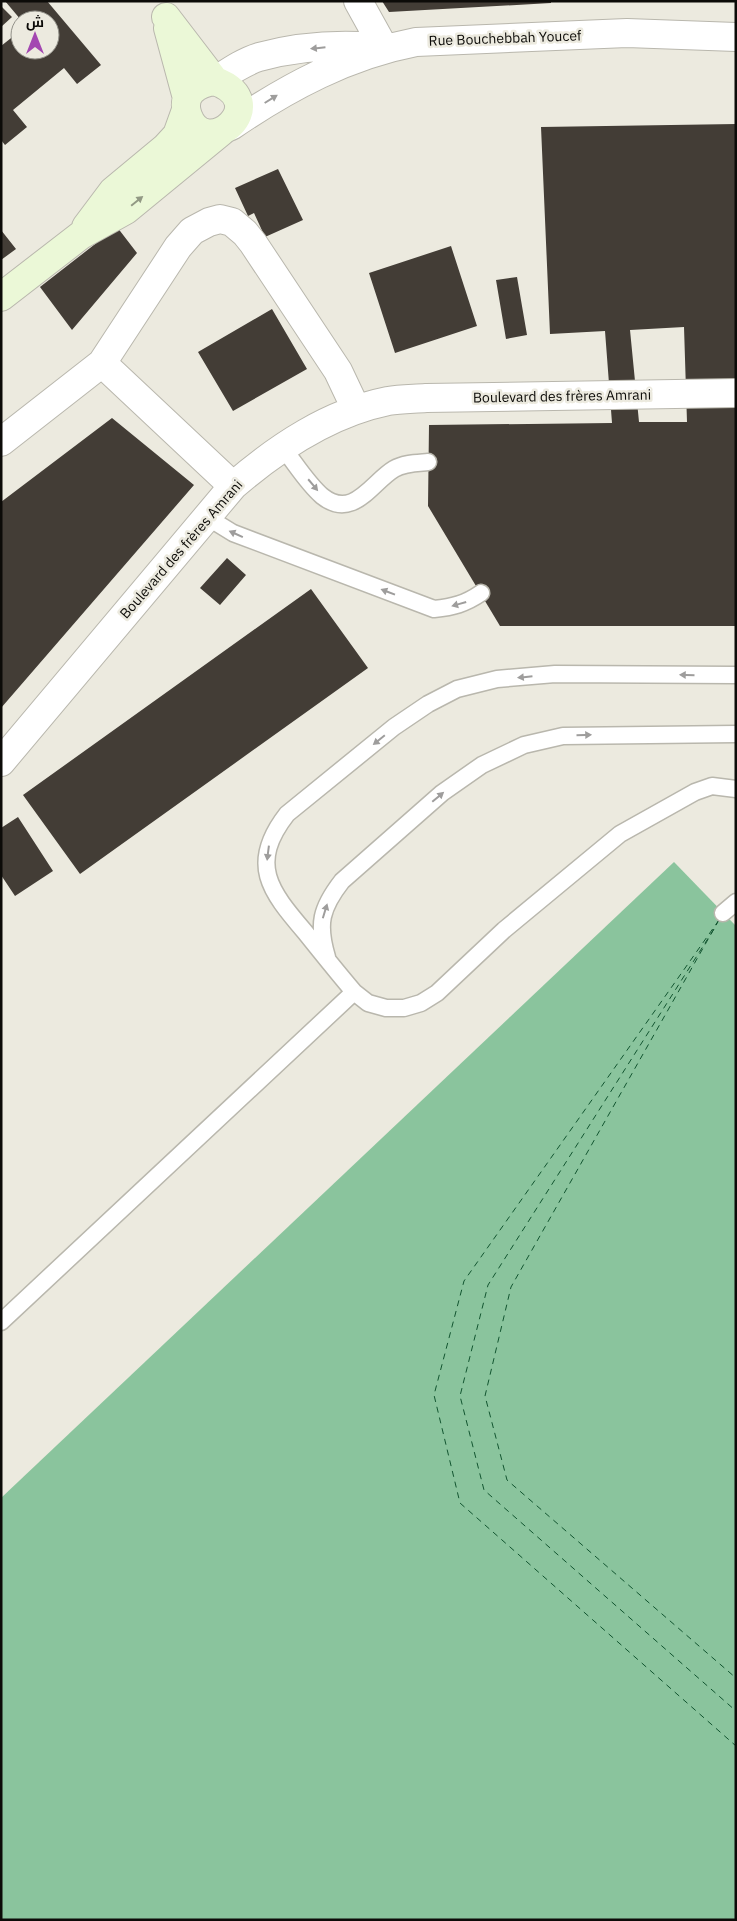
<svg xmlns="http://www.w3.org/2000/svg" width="737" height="1921" font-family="'IBM Plex Sans',Cairo,sans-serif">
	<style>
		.water { fill: #8ac49d }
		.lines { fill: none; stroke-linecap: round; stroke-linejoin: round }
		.ferry { stroke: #125530; stroke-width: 1; stroke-dasharray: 6 5; stroke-linecap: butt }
		.building { fill: #433d36; fill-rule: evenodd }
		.service-casing { stroke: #b9b7ad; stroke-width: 19 }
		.minor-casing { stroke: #b9b7ad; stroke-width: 30 }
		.secondary-casing { stroke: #b9b7ad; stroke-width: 30 }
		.service { stroke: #fff; stroke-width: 16 }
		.minor { stroke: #fff; stroke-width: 28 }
		.secondary { stroke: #ebf8d7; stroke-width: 28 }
		.oneway { fill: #9e9d9c }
		.oneway2 { fill: #929984 }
		.labels { text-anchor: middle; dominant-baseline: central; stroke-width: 5; stroke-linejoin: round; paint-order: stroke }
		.street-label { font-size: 14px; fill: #0c0b08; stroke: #eceadf }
	</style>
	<rect width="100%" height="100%" fill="#eceadf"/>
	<!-- water -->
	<path class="water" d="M674 862 736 926V1920H1V1498Z"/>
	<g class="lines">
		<!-- ferry -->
		<path class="ferry" d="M719 920 464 1281 434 1395 460 1503 736 1746
			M719 920 511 1287 485 1396 507 1480 736 1678
			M714 929 488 1285 460 1396 484 1490 736 1711"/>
	</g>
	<!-- building -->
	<path class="building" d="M5 1H47L101 65 77 84 64 68 13 110 27 127 5 145 1 140V46L20 31V50H50V20H21Z
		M382 1H551V3L389 12Z
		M1 6 12 17 1 27Z
		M736 124V626H500L428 506 429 425 612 423 605 331 550 334 541 127ZM684 327 687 422H639L630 330Z
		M278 169 303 220 265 237 254 213 248 216 235 188Z
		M117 227 137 253 72 330 40 287Z
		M1 230 16 249 1 260Z
		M451 246 477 326 395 353 369 273Z
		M517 277 527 335 506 339 496 280Z
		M272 309 307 369 233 411 198 352Z
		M112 418 194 485 1 708V502Z
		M227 558 246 575 220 605 200 588Z
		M311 589 368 668 80 874 23 795Z
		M18 817 53 871 15 896 1 875V828Z"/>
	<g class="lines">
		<defs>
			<path id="service" d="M283 448C295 463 307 483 322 496 353 521 372 482 394 469 404 463 417 463 428 462
				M207 517 233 533 434 609C453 607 465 604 481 593
				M736 675 555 674 497 679 457 689 428 704 394 727 287 814C248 864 270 891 305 932 321 952 337 972 354 992L368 1003 386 1008H404L421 1003 437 993 504 930 620 834 695 792 712 786 736 789
				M723 913 736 902
				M327 957C317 924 321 908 342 881L442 793 482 765 524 745 563 736 736 734
				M1 1322 354 992"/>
			<path id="minor" d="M358 1 384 48
				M215 81C229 72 243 62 259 57 296 47 337 44 375 47
				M231 126C288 87 348 55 416 42L627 33 736 37
				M102 363 233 486
				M1 442 102 363 178 247 192 231 209 222 220 219 232 222 245 233 253 243 338 371 356 409
				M1 762 233 486C278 447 329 413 388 401 400 399 413 399 426 398L736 393"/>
			<path id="secondary" d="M166 17 215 81C275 103 206 163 188 116 180 95 196 83 215 81
				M168 28 187 98
				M86 227 113 191 166 147 177 135 186 110
				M1 297 81 235 126 210 221 132"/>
		</defs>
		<!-- service casing -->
		<use href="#service" class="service-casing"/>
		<!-- minor casing -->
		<use href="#minor" class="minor-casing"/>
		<!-- secondary casing -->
		<use href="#secondary" class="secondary-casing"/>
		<!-- service -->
		<use href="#service" class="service"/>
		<!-- minor -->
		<use href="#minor" class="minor"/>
		<!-- secondary -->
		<use href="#secondary" class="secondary"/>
	</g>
	<!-- one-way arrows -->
	<defs><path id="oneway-solid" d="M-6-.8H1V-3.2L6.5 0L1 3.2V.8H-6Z" transform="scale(1.25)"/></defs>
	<g class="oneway">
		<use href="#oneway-solid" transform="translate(318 48) rotate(174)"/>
		<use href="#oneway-solid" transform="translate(271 99) rotate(-32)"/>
		<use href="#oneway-solid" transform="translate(313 485) rotate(50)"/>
		<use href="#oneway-solid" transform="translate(236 534) rotate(-156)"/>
		<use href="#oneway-solid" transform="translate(388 592) rotate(-159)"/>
		<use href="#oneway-solid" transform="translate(459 604) rotate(164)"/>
		<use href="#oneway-solid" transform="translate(687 675) rotate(-179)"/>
		<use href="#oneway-solid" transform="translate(525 677) rotate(174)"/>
		<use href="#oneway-solid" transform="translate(584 735) rotate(-2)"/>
		<use href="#oneway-solid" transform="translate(379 740) rotate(141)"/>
		<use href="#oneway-solid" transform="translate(438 797) rotate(-40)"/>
		<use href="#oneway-solid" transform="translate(268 853) rotate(97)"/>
		<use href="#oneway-solid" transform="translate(325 911) rotate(-73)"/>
	</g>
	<use class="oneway2" href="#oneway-solid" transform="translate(137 201) rotate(-39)"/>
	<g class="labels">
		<!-- street labels -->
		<g class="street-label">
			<text transform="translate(505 38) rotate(-2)">Rue Bouchebbah Youcef</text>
			<text transform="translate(562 396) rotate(-1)">Boulevard des frères Amrani</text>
			<text transform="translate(181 549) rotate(-49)">Boulevard des frères Amrani</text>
		</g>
	</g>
	<!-- border -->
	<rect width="737" height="1921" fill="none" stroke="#0c0b08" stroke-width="5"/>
	<!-- north arrow -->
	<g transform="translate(35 35)"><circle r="24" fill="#eceadf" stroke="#929189"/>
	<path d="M0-4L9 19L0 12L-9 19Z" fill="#a347b1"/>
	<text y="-8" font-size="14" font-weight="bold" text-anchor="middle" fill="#0c0b08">ش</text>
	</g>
</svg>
